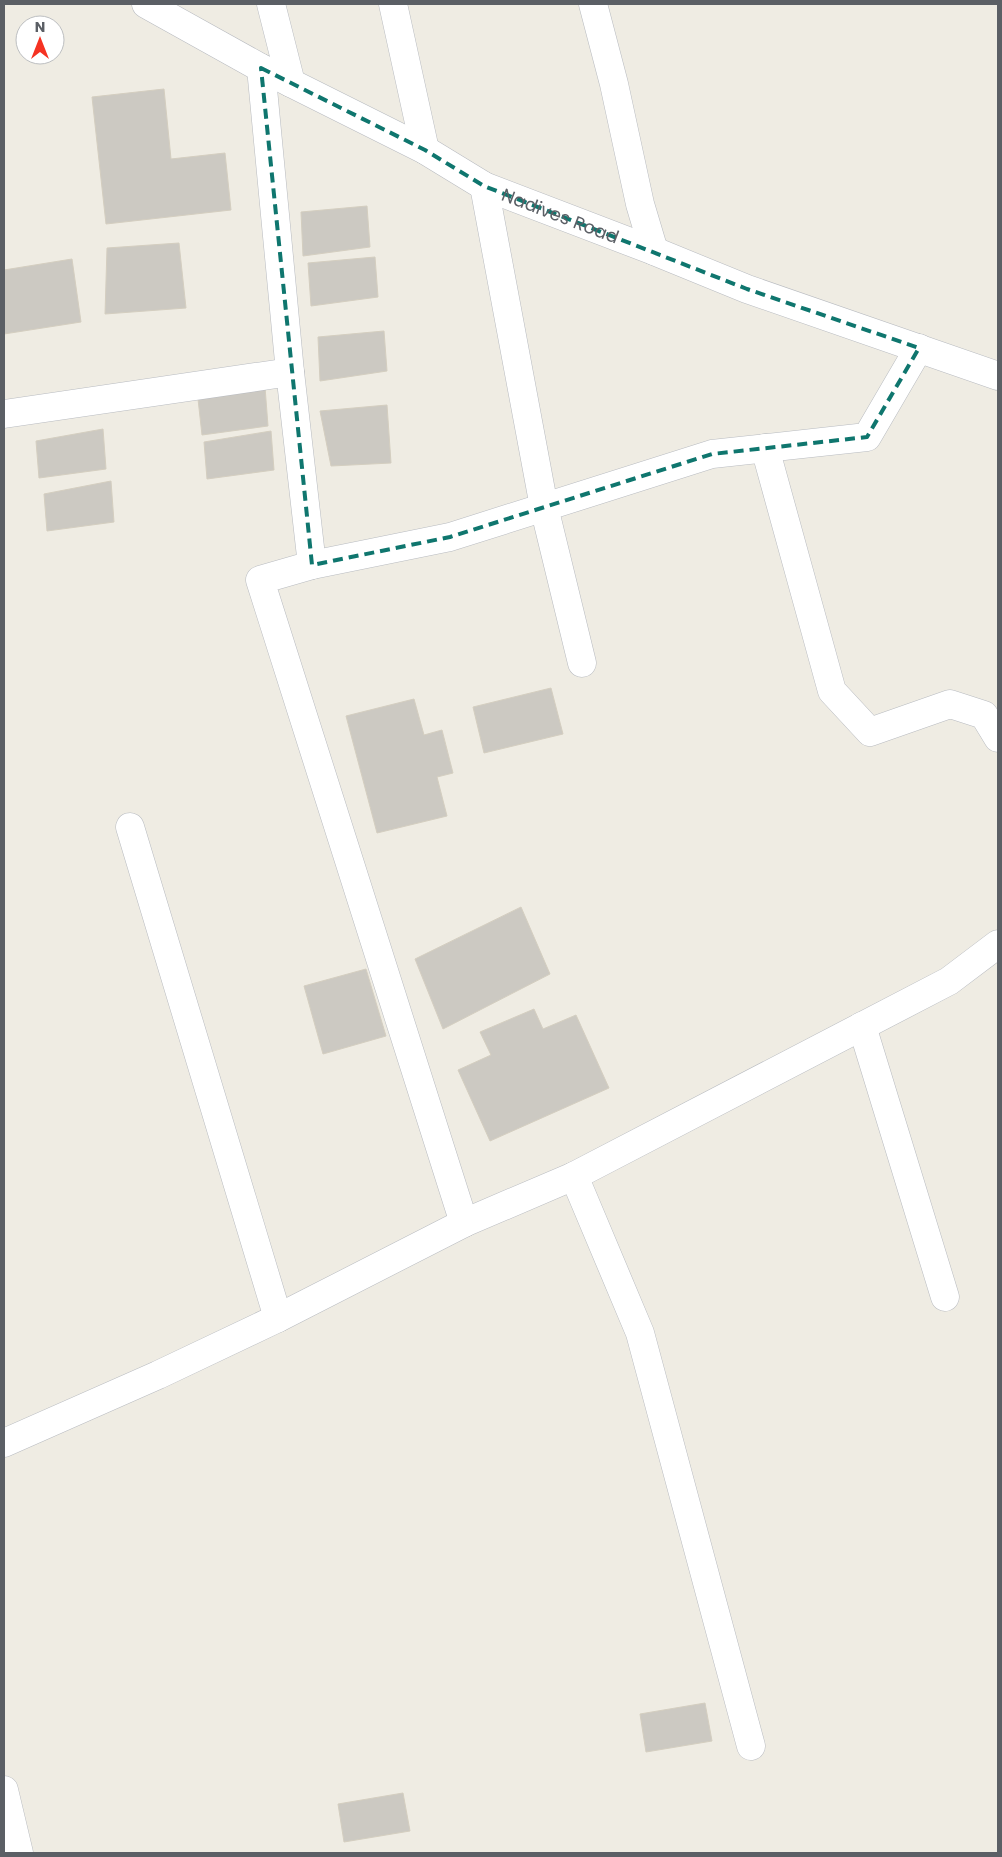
<svg xmlns="http://www.w3.org/2000/svg" width="1002" height="1857" font-family="Poppins,sans-serif">
	<style>
		.building { fill: #ccc9c2; stroke: #d4cec0 }
		.lines { fill: none; stroke-linecap: round; stroke-linejoin: round }
		.minor-casing { stroke: #b8bbc0; stroke-width: 29 }
		.minor { stroke: #fff; stroke-width: 28 }
		.marked { fill: none; stroke: #0f766e; stroke-width: 4; stroke-dasharray: 10 6; stroke-linejoin: round }
		.labels { text-anchor: middle; dominant-baseline: central; stroke-width: 5; stroke-linejoin: round; paint-order: stroke }
		.street-label { font-size: 18px; fill: #5b5f65; stroke: #fff }
	</style>
	<rect width="100%" height="100%" fill="#efece3"/>
	<!-- building -->
	<path class="building" d="M164 89 171 159 225 153 231 210 106 224 92 97Z
		M367 206 370 247 303 256 301 212Z
		M179 243 186 308 105 314 107 248Z
		M375 257 378 297 311 306 308 263Z
		M72 259 81 322 4 334V270Z
		M384 331 387 371 320 381 318 337Z
		M265 387 268 426 202 435 198 399Z
		M387 405 391 463 331 466 320 411Z
		M103 429 106 469 39 478 36 441Z
		M271 431 274 470 207 479 204 442Z
		M111 481 114 522 47 531 44 494Z
		M551 688 563 734 484 753 473 707Z
		M414 699 424 735 442 730 453 773 437 777 447 816 377 833 346 716Z
		M521 907 550 974 443 1029 415 959Z
		M366 969 386 1036 323 1054 304 986Z
		M534 1009 543 1029 576 1015 609 1088 490 1141 458 1070 491 1055 480 1032Z
		M705 1703 712 1741 646 1752 640 1714Z
		M403 1793 410 1831 344 1842 338 1804Z"/>
	<g class="lines">
		<defs>
			<g id="minor">
				<path id="s1" d="M146 4 261 68 425 150 484 186 654 251 747 289 998 376"/>
				<path d="M271 4 291 83"/>
				<path d="M393 4 425 150"/>
				<path d="M593 4 614 84 640 204 654 251"/>
				<path d="M261 68 290 372"/>
				<path d="M484 186 544 507 582 663"/>
				<path d="M4 414 290 372 312 565"/>
				<path d="M765 448 832 691 870 732 950 704 984 715 998 738"/>
				<path d="M130 827 278 1318"/>
				<path d="M862 1026 945 1297"/>
				<path d="M574 1176 640 1333 751 1746"/>
				<path d="M464 1223 260 580 312 565 450 537 712 454 867 437 919 348"/>
				<path d="M4 1443 158 1375 278 1318 464 1223 574 1176 949 981 998 944"/>
				<path d="M4 1790 19 1853"/>
			</g>
		</defs>
		<!-- minor casing -->
		<use href="#minor" class="minor-casing"/>
		<!-- minor -->
		<use href="#minor" class="minor"/>
	</g>
	<!-- marked area -->
	<path class="marked" d="M261 68 425 150 484 186 747 289 919 348 867 437 712 454 450 537 312 565Z"/>
	<g class="labels">
		<!-- street labels -->
		<g class="street-label">
			<text stroke="none"><textPath href="#s1" startOffset="466">Nadives Road</textPath></text>
		</g>
	</g>
	<!-- border -->
	<rect width="1002" height="1857" fill="none" stroke="#5b5f65" stroke-width="10"/>
	<!-- north arrow -->
	<g transform="translate(40 40)"><circle r="24" fill="#ffffff" stroke="#bdbfc1"/>
	<path d="M0-4L9 19L0 12L-9 19Z" fill="#f53222"/>
	<text y="-8" font-size="14" font-weight="bold" text-anchor="middle" fill="#5b5f65">N</text>
	</g>
</svg>
